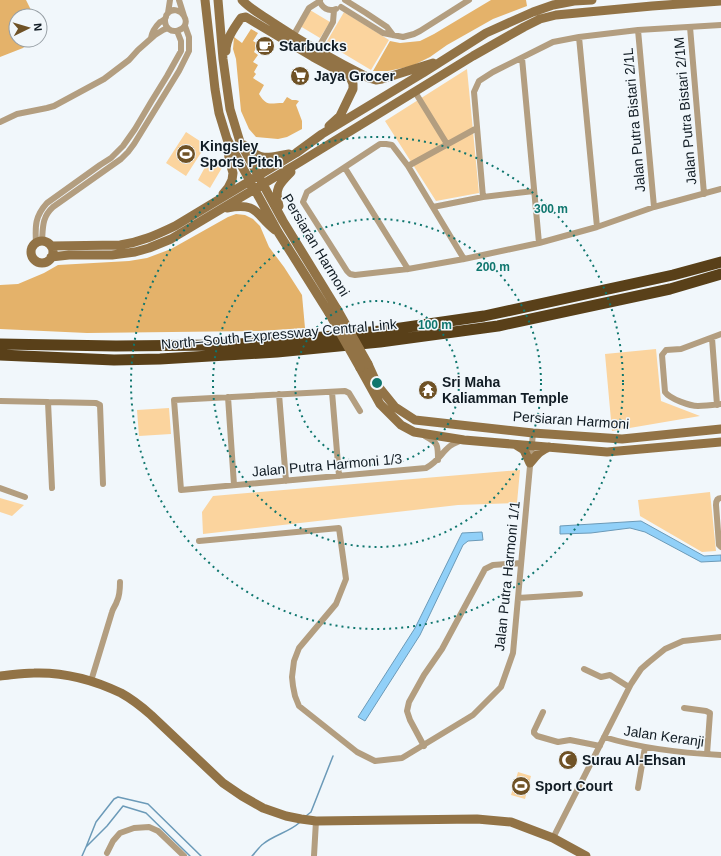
<svg xmlns="http://www.w3.org/2000/svg" width="721" height="856" font-family="Helvetica,sans-serif">
	<style>
		.green { fill: #fbd49e }
		.forest { fill: #e4b26a }
		.water { fill: #91d0f8; stroke: #6b9ab8 }
		.lines { fill: none; stroke-linecap: round; stroke-linejoin: round }
		.stream { stroke: #6b9ab8; stroke-width: 1.5 }
		.street { stroke: #b39e80; stroke-width: 6 }
		.secondary { stroke: #927346; stroke-width: 9 }
		.highway { stroke: #594019; stroke-width: 11 }
		.secondary-bridge { stroke: #927346; stroke-width: 9 }
		.ring { fill: none; stroke: #0f766e; stroke-width: 2; stroke-dasharray: 2 4 }
		.labels { text-anchor: middle; dominant-baseline: central; stroke-width: 3; stroke-linejoin: round; paint-order: stroke }
		.poi-label { font-size: 14px; font-weight: bold; fill: #111c24; stroke: #f1f7fb; text-anchor: start }
		.street-label { font-size: 14px; fill: #111c24; stroke: #f1f7fb }
		.centre { fill: #0f766e; stroke: #f1f7fb; stroke-width: 2 }
		.ring-label { font-size: 12px; text-anchor: middle; font-weight: bold; fill: #0f766e; stroke: #f1f7fb; stroke-width: 3; stroke-linejoin: round; paint-order: stroke }
	</style>
	<rect width="100%" height="100%" fill="#f1f7fb"/>
	<!-- green -->
	<path class="green" d="M310 10 330 22 320 38 300 26Z
		M344 12 389 40 371 70 326 43Z
		M467 69 479 193 436 201 385 121Z
		M186 132 206 145 186 176 166 163Z
		M210 158 223 166 210 188 198 180Z
		M656 349 661 401 700 416 612 431 605 354Z
		M169 408 171 434 139 436 137 410Z
		M520 470 517 503 458 505 203 534 202 512 213 496Z
		M710 492 716 551 702 552 640 516 638 500Z
		M0 498 24 505 12 516 0 512Z
		M518 772 531 776 525 799 511 795Z"/>
	<!-- forest -->
	<path class="forest" d="M0 0H26L34 16H16V40H32L23 48 0 57Z
		M491 0H526L527 6 493 19 447 45 430 57 412 66 388 71H373L390 41 400 43 420 41 434 34Z
		M251 29 258 33 253 41 258 44 254 52 258 55 253 62 258 65 254 72 256 74 253 78 264 85 259 94C267 107 270 103 283 103L287 97 292 100H296L299 101 296 105 302 121V129L287 137 278 139 256 137 249 129 241 111 236 59 233 49 234 37 242 43Z
		M236 214 245 215 253 219 260 226 269 247 284 267 302 295 305 328 259 331 87 333 0 329V285L18 284 44 273 58 265 129 261 147 258 171 249 228 217Z"/>
	<!-- water -->
	<path class="water" d="M641 521 704 556 721 555V561L701 562 645 532 630 528 591 533 560 534V526Z
		M482 532 483 540 468 541 463 545 420 635 365 721 358 717 415 628 462 533Z"/>
	<g class="lines">
		<!-- stream -->
		<path class="stream" d="M306 816 311 812 333 756
			M86 847 96 822 114 799 118 797 148 804 201 856
			M82 856 86 847 107 826 123 806 146 813 190 856
			M252 856C256 852 259 847 263 844 274 835 289 832 299 823"/>
		<!-- street -->
		<path class="street" d="M179 0 184 16
			M319 0C322 8 328 12 336 9
			M345 0 366 13 387 27 393 35
			M341 7 383 33 403 37 414 34 420 31 469 0
			M168 13 170 0
			M690 27 704 194
			M638 30 654 207
			M579 37 597 227
			M151 38C152 31 155 27 160 22 161 22 165 19 165 19 168 14 164 17 168 13 172 8 181 10 184 16 193 31 164 39 165 19
			M292 38 309 8 320 1
			M316 52 333 22 334 10
			M522 58 539 243
			M415 92 447 144
			M0 122 17 114 47 108 54 106 104 79 129 60 138 50 155 35 163 30 168 28
			M408 166 477 128
			M345 168 408 269
			M483 197 474 92 479 81 493 72 553 42 579 37 638 30 721 25
			M433 207 483 197 534 191
			M42 241C43 227 42 217 53 207L121 159 128 152 134 144 179 71 189 51V37L185 26
			M36 243C35 226 35 216 47 203L100 165 111 158 123 146 135 129 151 102 167 76 181 51V41L177 31
			M464 259 408 166 392 145 386 144H380L307 192 303 202 347 271 350 274 355 275 408 269 464 259 539 243 597 227 654 207 721 189
			M721 334 681 349 666 350 662 355 665 392C670 399 690 406 698 406 706 406 713 405 721 404
			M712 338 717 405
			M332 392 339 476
			M279 394 286 481
			M228 397 234 485
			M0 401 96 403 100 405 103 484
			M48 402 52 488
			M360 411 349 393 345 391 174 400 181 490 426 468C438 462 441 453 450 446 454 443 458 442 462 440
			M425 436C438 443 438 444 438 460
			M0 488 25 497
			M721 498C717 498 716 501 716 505L719 545 721 547
			M199 541 339 528 346 579 336 604 299 648 294 661 292 677 293 686 295 696 299 706 357 752 375 761 402 758 473 715 501 687 513 653 533 433
			M518 598 580 594
			M584 669 601 677 610 675 629 687
			M91 681C98 658 105 635 112 612 113 608 116 605 117 601 120 595 120 589 120 582
			M684 708 706 711 710 713 707 754
			M543 712 534 731V733L537 736 558 742 570 740 600 746
			M604 737C643 749 681 753 721 755
			M424 746 410 720 407 711 409 702 424 675 442 649 485 569 493 565 521 563
			M638 788 645 747
			M553 838 631 684 641 669 649 662 665 649 683 641 721 637
			M107 853 113 841 120 833 134 828 149 827 158 831 184 856
			M314 856 316 821"/>
		<!-- secondary -->
		<path class="secondary" d="M205 0 215 89 219 113 227 139 278 232 329 313
			M218 0 223 59 230 109 240 142 283 221 337 309
			M242 0C251 10 264 16 275 24 305 44 337 62 369 78L376 80 382 79 433 63
			M226 51C226 39 234 28 241 18L246 17 313 57 350 77 353 84V89L340 116 329 126
			M244 145C263 162 265 158 289 154
			M223 194 228 188 232 180 233 173 229 159 228 145
			M279 206C274 189 279 184 291 172
			M227 208C258 202 255 214 275 230
			M31 252a11 11 0 1 1 22 0a11 11 0 1 1-22 0Z
			M51 246 120 245C141 242 156 235 175 226L296 153 322 134 423 73 486 33 533 12 553 5 574 1 592 0
			M51 257 69 255H112L135 252 149 248 171 239 300 162 473 56 524 27 540 19 556 15 652 6 721 1
			M368 364 378 386 395 407 415 420 533 433 622 439 721 429
			M360 368 380 404 401 425 414 432 464 440 607 452 721 442
			M516 445 524 450 530 463C537 455 539 451 549 447
			M0 676C11 675 23 673 34 673 64 672 94 680 121 693 132 699 142 707 151 715L223 783 242 796 263 808 286 816 301 819 316 821 477 819 511 822 553 838 586 856"/>
		<!-- highway -->
		<path class="highway" d="M0 344 116 346 218 345 275 342 380 331 484 316 673 275 721 262
			M0 355 114 360 160 359 277 352 380 342 498 326 670 289 721 274"/>
		<!-- secondary-bridge -->
		<path class="secondary-bridge" d="M337 309 368 364
			M329 313 360 368"/>
	</g>
	<!-- distance rings -->
	<g class="ring">
		<circle cx="377" cy="383" r="82"/>
		<circle cx="377" cy="383" r="164"/>
		<circle cx="377" cy="383" r="246"/>
	</g>
	<!-- icons -->
	<defs>
		<symbol id="cafe-disc" viewBox="-11 -11 22 22"><circle r="9.5" fill="#6f5226" stroke="#f1f7fb"/><path d="M-5.5-4.5H6V0H3Q3 3.5 0 3.5H-2.5Q-5.5 3.5-5.5 0ZM3-3.2v2h1.7v-2ZM-6 4.5H4V6H-6Z" fill="#fff"/></symbol>
		<symbol id="supermarket-disc" viewBox="-11 -11 22 22"><circle r="9.5" fill="#6f5226" stroke="#f1f7fb"/><path d="M-6-5.5h2.5l.6 2H6L4.5 2H-2.5L-4.4-4H-6ZM-1.5 3.2a1.3 1.3 0 1 0 .1 0ZM3 3.2a1.3 1.3 0 1 0 .1 0Z" fill="#fff"/></symbol>
		<symbol id="stadium-disc" viewBox="-11 -11 22 22"><circle r="9.5" fill="#6f5226" stroke="#f1f7fb"/><path d="M0-5a6.5 5 0 1 0 0 10a6.5 5 0 1 0 0-10ZM-3.5-1.8h7v3.6h-7Z" fill="#fff"/></symbol>
		<symbol id="temple-disc" viewBox="-11 -11 22 22"><circle r="9.5" fill="#6f5226" stroke="#f1f7fb"/><path d="M0-6L5-2H3V0L6.5 2.5H4V6H1.5V3h-3V6H-4V2.5H-6.5L-3 0V-2H-5Z" fill="#fff"/></symbol>
		<symbol id="mosque-disc" viewBox="-11 -11 22 22"><circle r="9.5" fill="#6f5226" stroke="#f1f7fb"/><path d="M3.5-4.9A6 6 0 1 0 3.5 4.9A5 5 0 1 1 3.5-4.9Z" fill="#fff"/></symbol>
	</defs>
	<g fill-rule="evenodd">
		<use href="#cafe-disc" x="254" y="35" width="22" height="22"/>
		<use href="#supermarket-disc" x="289" y="65" width="22" height="22"/>
		<use href="#stadium-disc" x="175" y="143" width="22" height="22"/>
		<use href="#temple-disc" x="417" y="379" width="22" height="22"/>
		<use href="#mosque-disc" x="557" y="749" width="22" height="22"/>
		<use href="#stadium-disc" x="510" y="775" width="22" height="22"/>
	</g>
	<g class="labels">
		<!-- poi labels -->
		<g class="poi-label">
			<text x="279" y="46">Starbucks</text>
			<text x="314" y="76">Jaya Grocer</text>
			<text x="200" y="146">Kingsley<tspan x="200" dy="16">Sports Pitch</tspan></text>
			<text x="442" y="382">Sri Maha<tspan x="442" dy="16">Kaliamman Temple</tspan></text>
			<text x="582" y="760">Surau Al-Ehsan</text>
			<text x="535" y="786">Sport Court</text>
		</g>
		<!-- street labels -->
		<g class="street-label">
			<text transform="translate(685 111) rotate(-95)">Jalan Putra Bistari 2/1M</text>
			<text transform="translate(634 120) rotate(-95)">Jalan Putra Bistari 2/1L</text>
			<text transform="translate(316 245) rotate(59)">Persiaran Harmoni</text>
			<text transform="translate(279 334) rotate(-5)">North–South Expressway Central Link</text>
			<text transform="translate(571 420) rotate(4)">Persiaran Harmoni</text>
			<text transform="translate(327 465) rotate(-5)">Jalan Putra Harmoni 1/3</text>
			<text transform="translate(507 576) rotate(-84)">Jalan Putra Harmoni 1/1</text>
			<text transform="translate(664 736) rotate(8)">Jalan Keranji</text>
		</g>
	</g>
	<circle cx="377" cy="383" r="6" class="centre"/>
	<g class="ring-label">
		<text x="551" y="213">300 m</text>
		<text x="493" y="271">200 m</text>
		<text x="435" y="329">100 m</text>
	</g>
	<!-- north arrow -->
	<g transform="translate(28 28) rotate(85)"><circle r="19" fill="#f1f7fb" stroke="#979fa5"/>
	<path d="M0-3L7 15L0 10L-7 15Z" fill="#6f5226"/>
	<text y="-6" font-size="11" font-weight="bold" text-anchor="middle" fill="#111c24">N</text>
	</g>
</svg>
